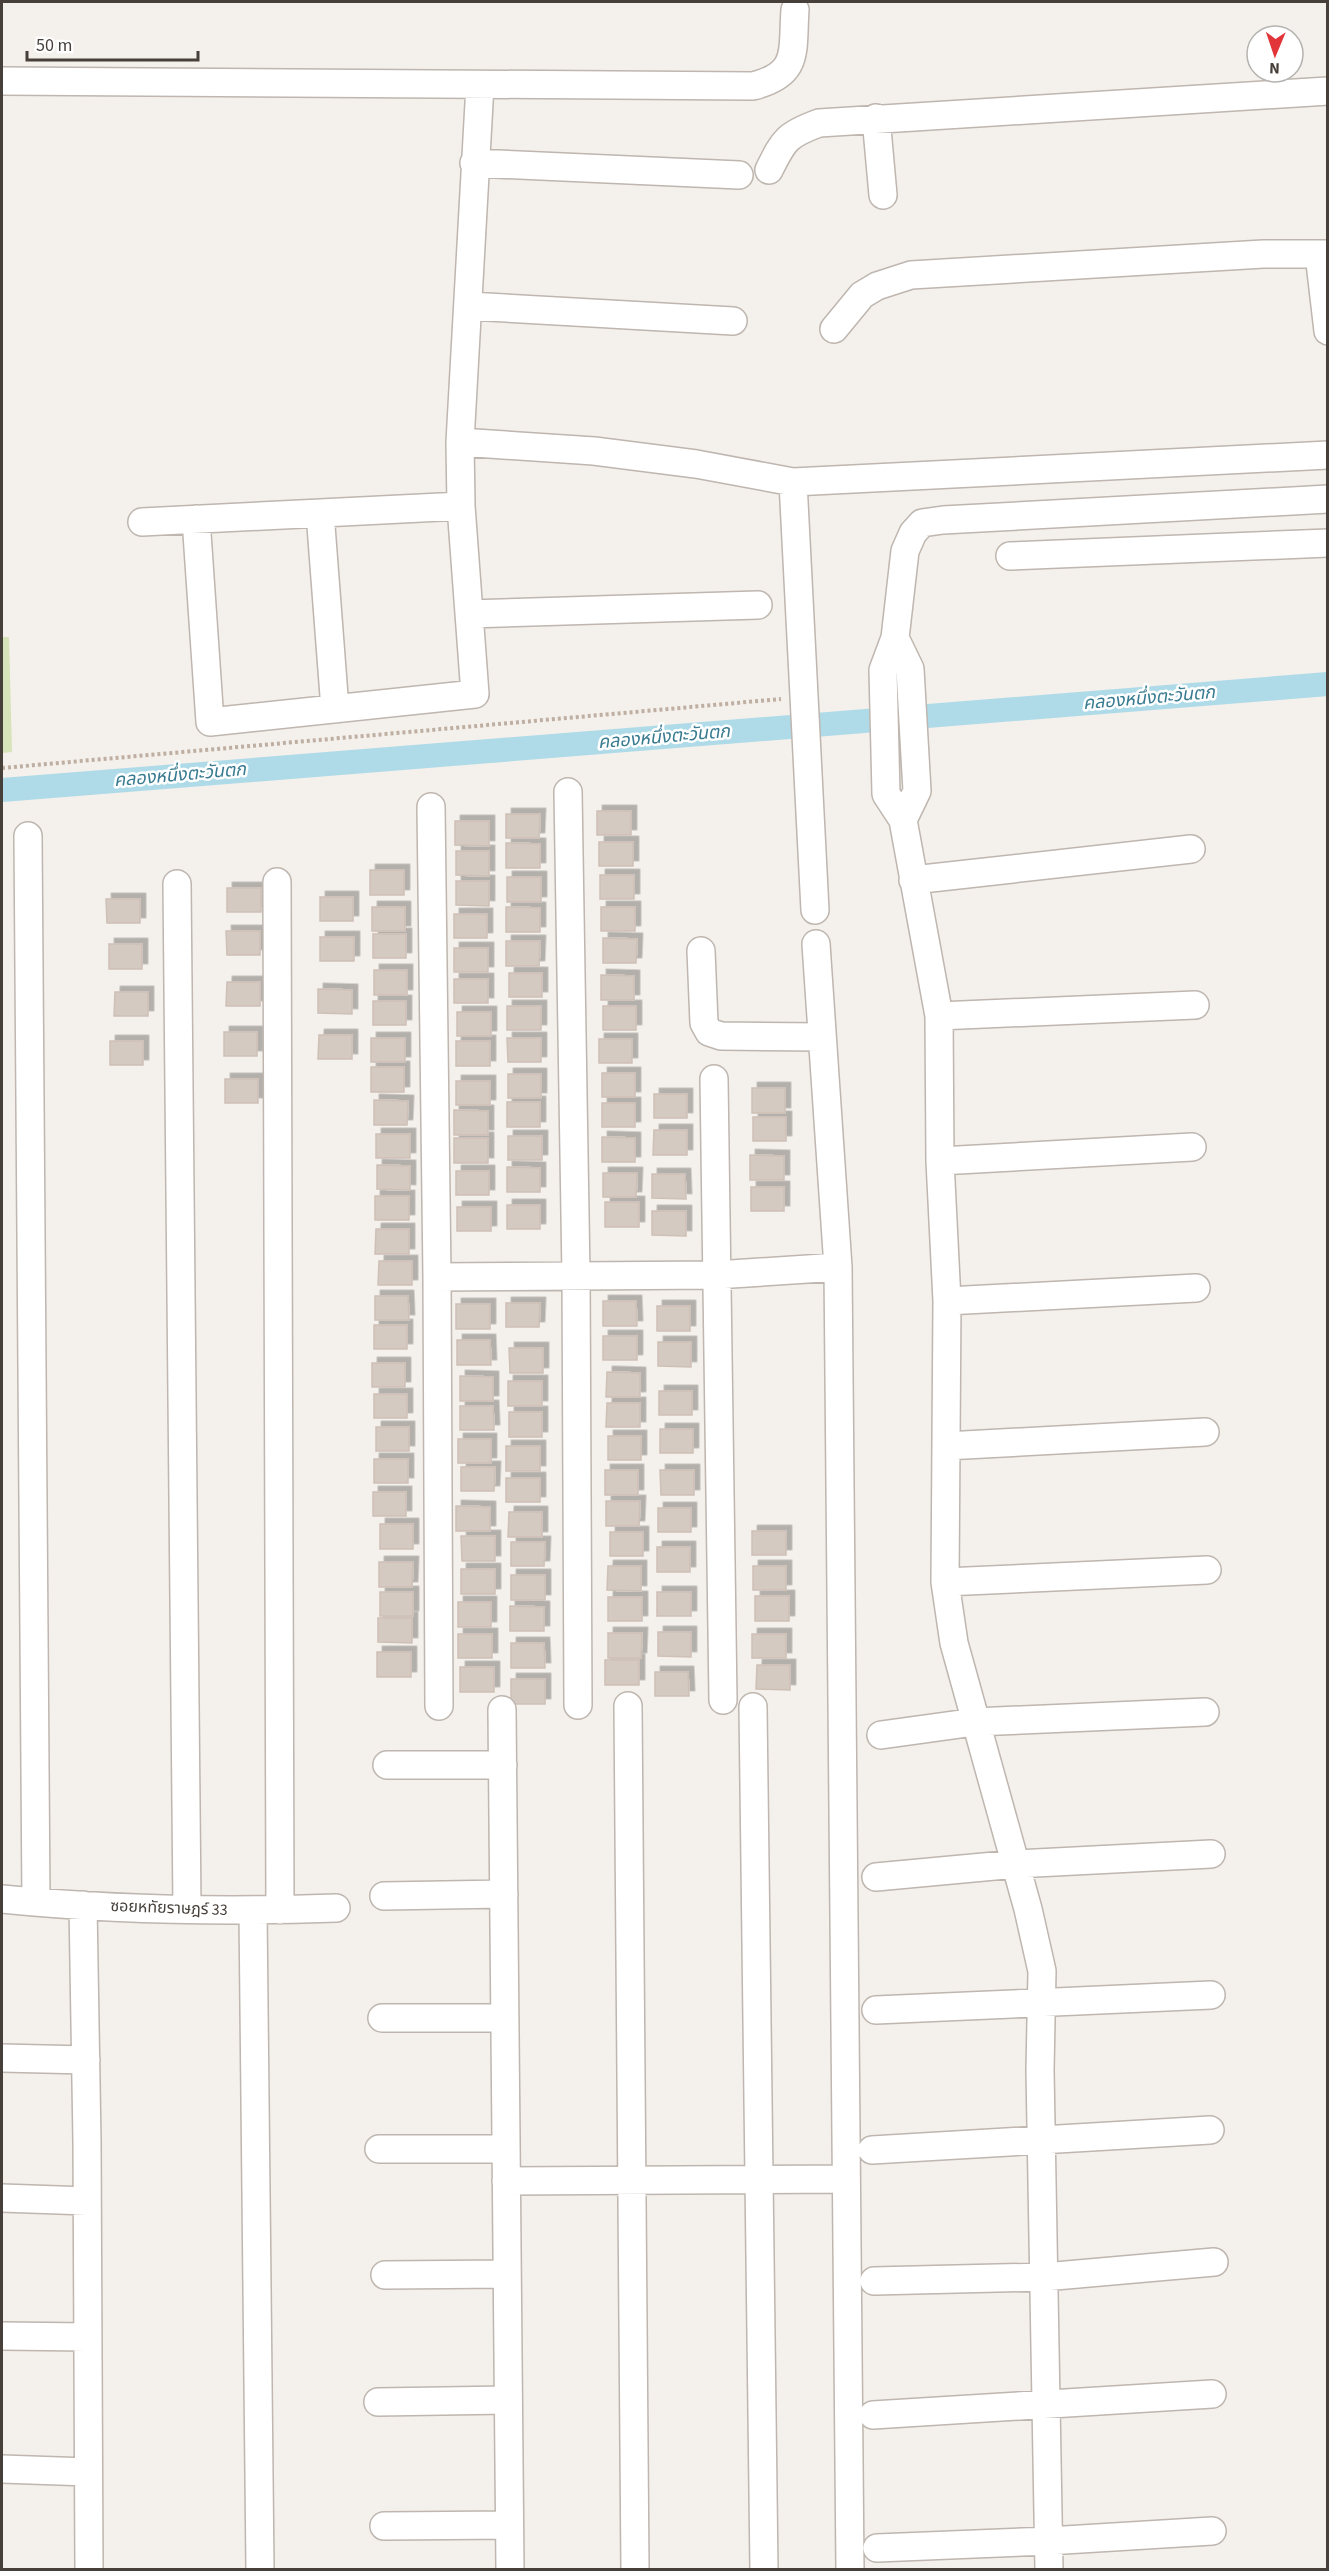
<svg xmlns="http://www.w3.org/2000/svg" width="1329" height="2571" font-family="'Source Sans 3','Noto Sans Thai',sans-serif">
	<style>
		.green { fill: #d7e3b9 }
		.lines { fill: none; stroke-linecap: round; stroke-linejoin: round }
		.canal { stroke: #afdbe9; stroke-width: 24 }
		.building { fill: #d4cac2; stroke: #cec0b6; stroke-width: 1.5; filter: url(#shadow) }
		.minor-casing { stroke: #beb6af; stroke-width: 30 }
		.path { stroke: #beafa2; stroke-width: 4; stroke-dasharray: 3 3; stroke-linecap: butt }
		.minor { stroke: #fff; stroke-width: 27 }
		.labels { text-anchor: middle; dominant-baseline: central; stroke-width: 5; stroke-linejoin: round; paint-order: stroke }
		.street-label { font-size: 16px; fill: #47403a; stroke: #fff }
		.water-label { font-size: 18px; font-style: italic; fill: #387b90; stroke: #fff }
	</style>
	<defs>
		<filter id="shadow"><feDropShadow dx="5.5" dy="-5.5" stdDeviation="0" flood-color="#0004"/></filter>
	</defs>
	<rect width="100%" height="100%" fill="#f4f0eb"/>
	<!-- green -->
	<path class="green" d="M2 637H9L12 752 2 753Z"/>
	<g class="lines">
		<!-- canal -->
		<path class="canal" d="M2 790 1328 684"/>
	</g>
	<!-- building -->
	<path class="building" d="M597 811H631V835H597Z
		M506 814H540L539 838H506Z
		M455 821H489V846L455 845Z
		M599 842H633V866H599Z
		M506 843 540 844V868H506Z
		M456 851H489V876L456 875Z
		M370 870H404V895H370Z
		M600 875H634V899H600Z
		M507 877H541V902H507Z
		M456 881H489V906L456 905Z
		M227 888H261V912H227Z
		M320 897H353V921H320Z
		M106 899H140V923H107Z
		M372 907H405V931H372Z
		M506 907 540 908V932H506Z
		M601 907H635V931H601Z
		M454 914H487V938H454Z
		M226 931H260V955H227Z
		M373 934H406V958H373Z
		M320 937H354V961H320Z
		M603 938 637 939 636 963H603Z
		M506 941H540L539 966H506Z
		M109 944H142V969H109Z
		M454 948H488V972H454Z
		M374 970H407V995H374Z
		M509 973H542V997H509Z
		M601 975 634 976V1000H601Z
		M454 979H488V1003H454Z
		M227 982H260V1006H226Z
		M318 989 352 990V1014L318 1013Z
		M115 992H148V1016H114Z
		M373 1001H406V1025H373Z
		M507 1006H541V1030H507Z
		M603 1006H636V1030H603Z
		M457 1012H491V1036H457Z
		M224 1032H257V1056H224Z
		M319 1035H352V1059H318Z
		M371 1038H405V1062H371Z
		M507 1038H541V1062H508Z
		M599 1039H632V1063H599Z
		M110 1041H143V1065H110Z
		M456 1041H490V1066H456Z
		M371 1067H404V1092H371Z
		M602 1073H635V1097H602Z
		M508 1074H541V1098H508Z
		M225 1079H258V1103H225Z
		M456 1081H490V1105H456Z
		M752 1088H785V1113H752Z
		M654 1094H687V1118H654Z
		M374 1100 408 1101 407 1125H374Z
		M507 1102H540V1127H507Z
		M602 1103H635V1127H602Z
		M454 1110 488 1111V1135H454Z
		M753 1117H786V1141H753Z
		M654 1130H687V1155H653Z
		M376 1134H410V1158H376Z
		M508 1136H542V1160H508Z
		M602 1137 635 1138V1162H602Z
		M454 1138H488V1163H454Z
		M750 1155 784 1156V1180H750Z
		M377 1165 410 1166V1190L377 1189Z
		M507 1167 540 1168V1192H507Z
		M456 1171H489V1195H456Z
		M603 1173H637L636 1197H603Z
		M652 1174H685L686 1199 652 1198Z
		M751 1187H784V1211H751Z
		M375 1196H409V1220H375Z
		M605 1202H639V1227H605Z
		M507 1205H540V1229H507Z
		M457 1207H491V1231H457Z
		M652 1211H686V1236L652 1235Z
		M376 1229H409V1254H375Z
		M379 1261H412V1285H378Z
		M375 1296H408L409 1320H375Z
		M603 1301H636L637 1326H603Z
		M506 1303H540L539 1327H506Z
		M456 1304H490V1329H456Z
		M657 1306H690V1331H657Z
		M374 1325H407V1349H374Z
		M603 1336H637V1360H603Z
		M457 1340H490L491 1365H457Z
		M658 1342H691V1367L658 1366Z
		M509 1348H543V1373H510Z
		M372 1363H405V1387H372Z
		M607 1372 640 1373V1397H606Z
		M460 1376 493 1377V1401H460Z
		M508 1381H542V1406H508Z
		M659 1391H692V1415H659Z
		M374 1394H407V1418H374Z
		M607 1403H640V1427H606Z
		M460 1406H493L494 1430H460Z
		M509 1412H542V1437H509Z
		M376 1427H409V1451H376Z
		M660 1429H693V1453H660Z
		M608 1436H641V1460H608Z
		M458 1439H491V1463H458Z
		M506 1446H540V1471H506Z
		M374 1459H408V1483H374Z
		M461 1467H495L494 1491H461Z
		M605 1470H638V1495H605Z
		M660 1470H694V1495H661Z
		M506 1478H540V1502H506Z
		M373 1492H406V1516H373Z
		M606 1501H640L639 1526H606Z
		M456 1506 490 1507V1531H456Z
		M658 1508H691V1532H658Z
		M509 1512H542V1537H508Z
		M380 1524H413V1549H380Z
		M752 1531H786V1555H752Z
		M610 1532H643V1556H610Z
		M461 1536H495V1561H462Z
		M511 1542H545L544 1566H511Z
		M657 1547H690V1572H657Z
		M379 1562H413L412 1587H379Z
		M608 1566H641V1591L607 1590Z
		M753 1566H786V1590H753Z
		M461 1569H495V1594H461Z
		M511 1575H545V1600H511Z
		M380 1592H413V1616H380Z
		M657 1592H691V1616H657Z
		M755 1596H789V1621H755Z
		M608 1597H642V1621H608Z
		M458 1602H491V1627H458Z
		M510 1606 544 1607V1631H510Z
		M378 1618H412V1643L378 1642Z
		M658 1632H691V1657L658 1656Z
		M608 1633H642L641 1658H608Z
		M458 1634H492V1658H458Z
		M752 1634H786V1658H752Z
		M511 1643H544L545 1668H511Z
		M377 1652H411V1677H377Z
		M605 1660H639V1685H605Z
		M757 1665H790V1690L756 1689Z
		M460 1667H494V1692H460Z
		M655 1672H688L689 1696H655Z
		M511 1679H545V1704H511Z"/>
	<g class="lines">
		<defs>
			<path id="minor" d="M2 81 753 86C800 74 792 52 795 10
				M876 118 883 195
				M474 163 739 175
				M769 170C784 140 786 135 819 123L1328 91
				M1319 254 1328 331
				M469 306 733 321
				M834 329 862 295 877 286 911 275 1263 254H1328
				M460 442 594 451 696 464 793 482 1328 455
				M793 482 815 910
				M320 513 335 709
				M196 519 210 722 475 694 461 506
				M142 522 461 506 460 442 480 85
				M1010 556 1328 543
				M469 614 758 605
				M895 638 910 669 917 791 903 820
				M568 792 576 1275 578 1705
				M431 807 437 1277 439 1706
				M28 836 36 1902
				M913 880 1191 849
				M277 882 280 1910
				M177 884 187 1908
				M816 944 838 1267 850 2570
				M701 951 704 1023 709 1032 721 1036 822 1037
				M939 1016 1195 1005
				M714 1079 723 1700
				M940 1161 1192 1147
				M437 1277 716 1275 838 1267
				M947 1301 1196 1288
				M946 1446 1205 1432
				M945 1582 1207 1570
				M628 1706 635 2570
				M753 1707 764 2570
				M502 1710 510 2570
				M881 1735 975 1722 1205 1712
				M387 1765H503
				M876 1877 1016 1864 1211 1854
				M384 1896 504 1894
				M2 1899C112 1910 225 1912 336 1908
				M83 1905 87 2142 89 2570
				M253 1911 260 2570
				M876 2010 1211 1995
				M382 2018H505
				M2 2058 86 2060
				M379 2149H506
				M872 2150 1210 2130
				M506 2181 846 2179
				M2 2198 87 2201
				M385 2275 507 2274
				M874 2281 1044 2277 1214 2262
				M2 2336 88 2337
				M378 2402 508 2400
				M873 2415 1212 2394
				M2 2469 88 2472
				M384 2526 509 2525
				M877 2548 1048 2541 1212 2531
				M1049 2570 1040 2070 1042 1971 1028 1909 954 1643 945 1582 947 1301 940 1161 939 1016 903 820 886 794 883 670 895 638 905 551 913 533 922 523 943 520 1328 499"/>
		</defs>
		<!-- minor casing -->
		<use href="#minor" class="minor-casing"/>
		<!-- path -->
		<path class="path" d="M2 768 781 699"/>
		<!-- minor -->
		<use href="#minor" class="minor"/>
	</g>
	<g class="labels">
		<!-- street labels -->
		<g class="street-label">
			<text transform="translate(169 1908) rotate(2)">ซอยหทัยราษฎร์ 33</text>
		</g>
		<!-- water labels -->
		<g class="water-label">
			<text transform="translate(1149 698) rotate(-5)">คลองหนึ่งตะวันตก</text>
			<text transform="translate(664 737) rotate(-5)">คลองหนึ่งตะวันตก</text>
			<text transform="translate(180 775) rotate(-5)">คลองหนึ่งตะวันตก</text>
		</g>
	</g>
	<!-- border -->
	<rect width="1329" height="2571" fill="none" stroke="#47403a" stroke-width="6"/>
	<!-- north arrow -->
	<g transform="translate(1275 54) rotate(182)"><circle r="28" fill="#ffffff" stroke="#b5b3b0" stroke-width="1.5"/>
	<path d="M0-4.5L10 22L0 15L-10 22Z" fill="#e1353a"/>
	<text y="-9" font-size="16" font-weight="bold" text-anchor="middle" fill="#47403a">N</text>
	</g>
	<!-- scale -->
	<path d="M27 51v9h171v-9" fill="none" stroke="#47403a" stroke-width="3"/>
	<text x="36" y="51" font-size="18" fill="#47403a" stroke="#ffffff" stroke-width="4.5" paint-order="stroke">50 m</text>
</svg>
